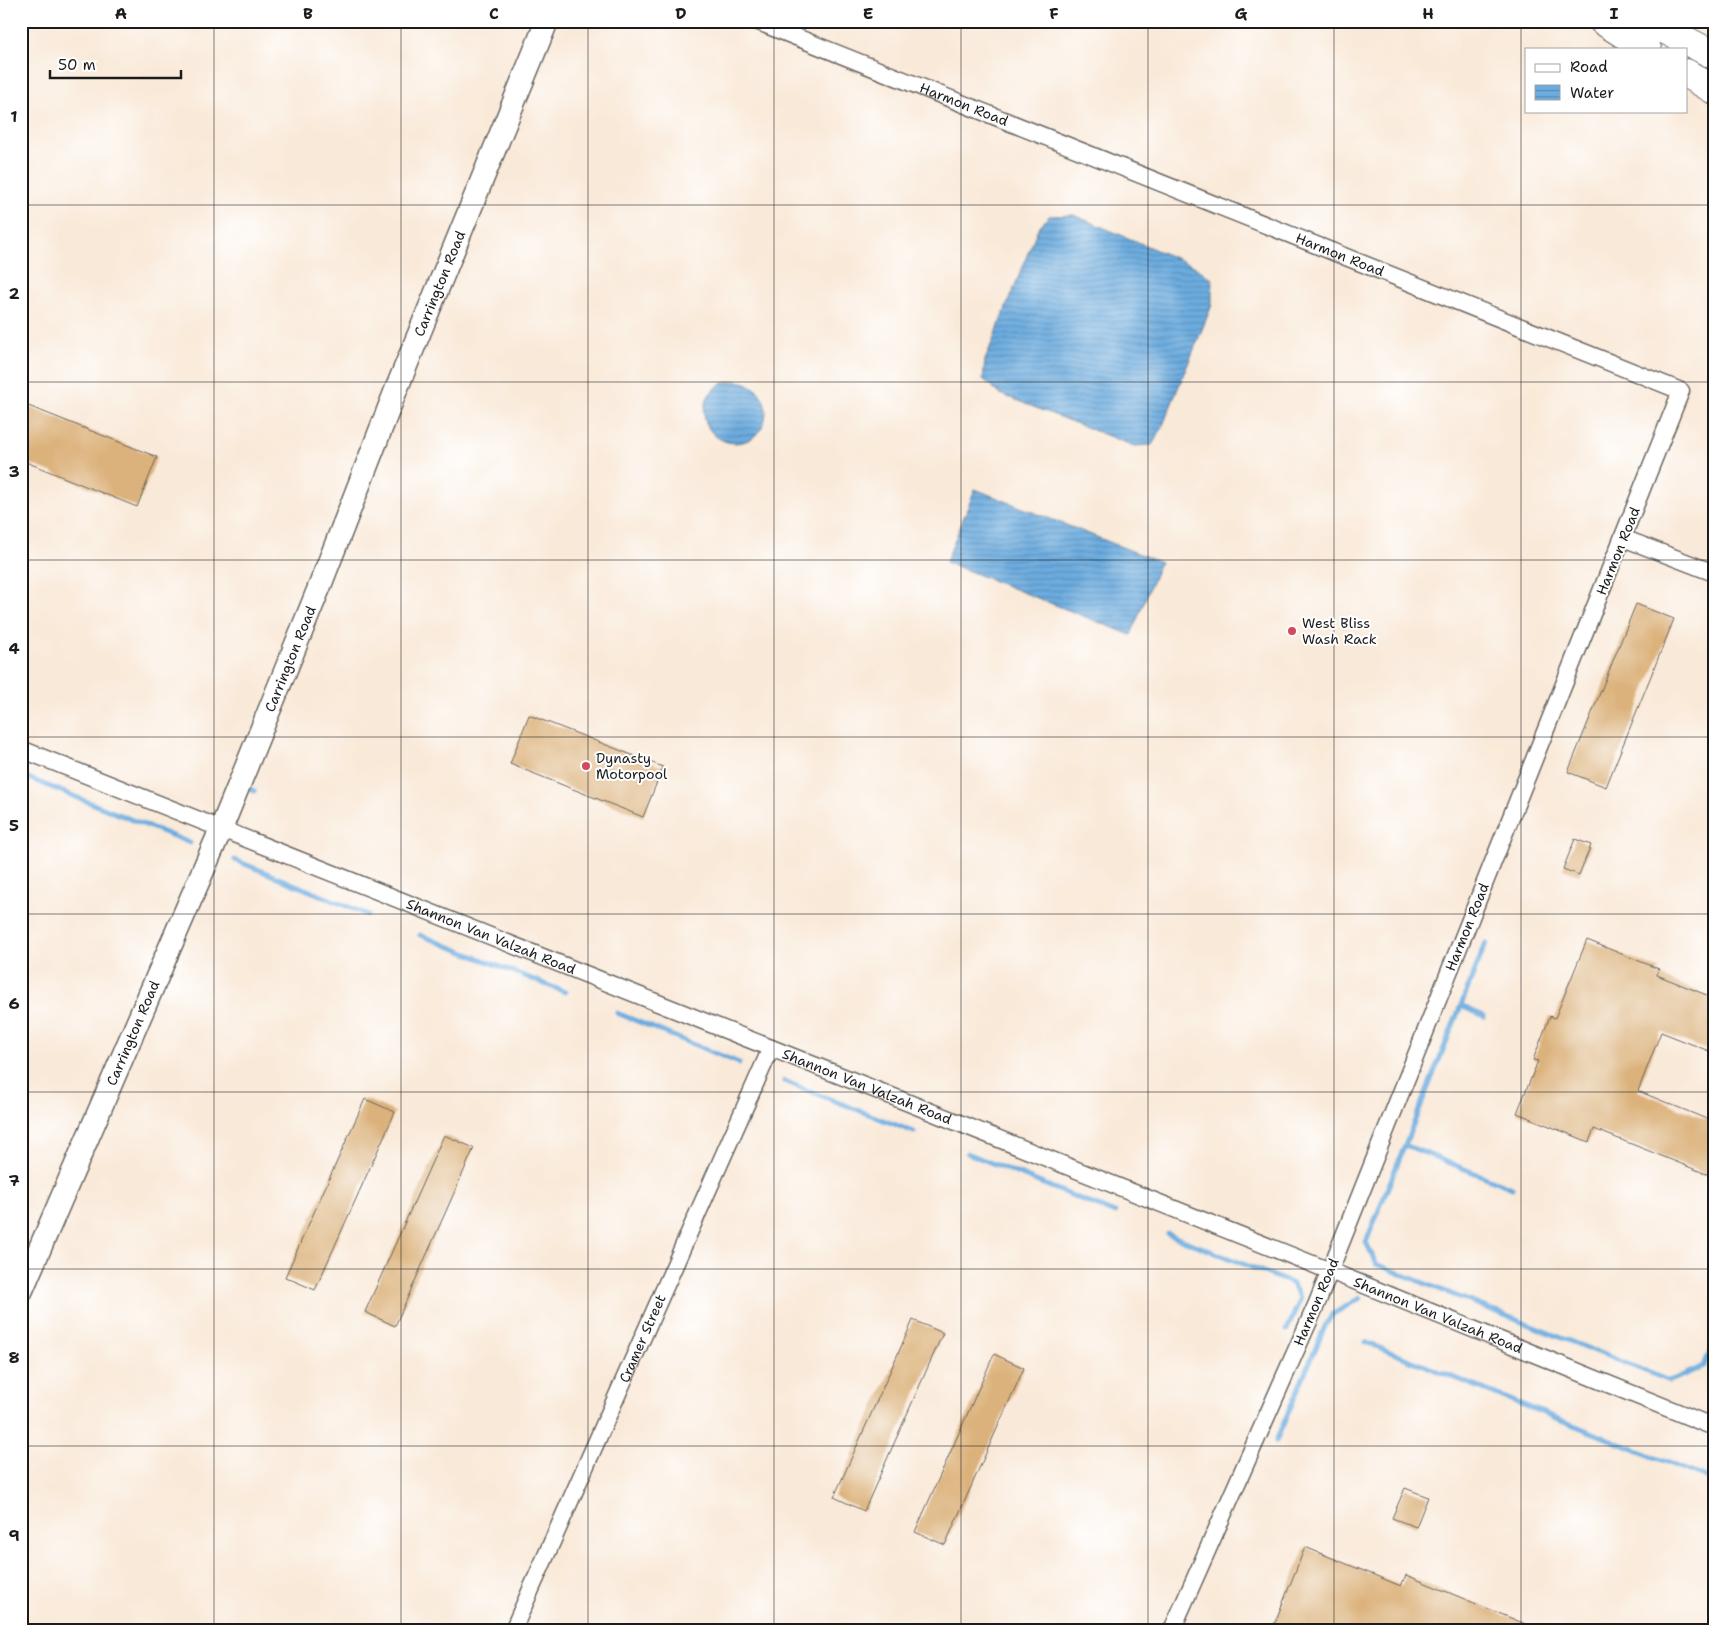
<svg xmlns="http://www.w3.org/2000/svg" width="1735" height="1651" font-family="'Shantell Sans',sans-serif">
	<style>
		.water { fill: url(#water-rules); stroke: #44647e }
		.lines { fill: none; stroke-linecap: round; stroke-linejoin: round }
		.stream { stroke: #6cacdf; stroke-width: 5 }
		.building { fill: #dcb27b }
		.street-casing { stroke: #69645e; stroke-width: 19 }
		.secondary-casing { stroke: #69645e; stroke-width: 25 }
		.highway-casing { stroke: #69645e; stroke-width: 30 }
		.street { stroke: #fff; stroke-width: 16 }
		.secondary { stroke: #fff; stroke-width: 22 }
		.highway { stroke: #fff; stroke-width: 28 }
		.grid { fill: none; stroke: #1c1c1c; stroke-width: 1; stroke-opacity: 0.55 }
		.poi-dot { fill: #d1495b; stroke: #fff; stroke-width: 2 }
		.labels { text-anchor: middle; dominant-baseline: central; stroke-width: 4; stroke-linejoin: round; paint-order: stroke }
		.street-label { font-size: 14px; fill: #1c1c1c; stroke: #fff }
		.poi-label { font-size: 14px; fill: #1c1c1c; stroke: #fff; text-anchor: start }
		.neatline { fill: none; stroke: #1c1c1c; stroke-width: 2 }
		.grid-label { font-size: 16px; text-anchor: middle; font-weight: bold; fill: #1c1c1c }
	</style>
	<defs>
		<pattern id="water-rules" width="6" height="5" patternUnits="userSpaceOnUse" patternTransform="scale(1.25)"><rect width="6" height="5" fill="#6cacdf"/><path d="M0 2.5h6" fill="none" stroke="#588bb4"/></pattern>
	</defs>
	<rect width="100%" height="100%" fill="#fff"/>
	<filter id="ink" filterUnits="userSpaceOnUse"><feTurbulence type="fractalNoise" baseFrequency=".02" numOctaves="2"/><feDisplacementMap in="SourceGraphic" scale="10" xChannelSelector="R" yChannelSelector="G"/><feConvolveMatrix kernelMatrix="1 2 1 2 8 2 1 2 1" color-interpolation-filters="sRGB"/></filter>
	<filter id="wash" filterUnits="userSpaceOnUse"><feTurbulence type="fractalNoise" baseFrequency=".0096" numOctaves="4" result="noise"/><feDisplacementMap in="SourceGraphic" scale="20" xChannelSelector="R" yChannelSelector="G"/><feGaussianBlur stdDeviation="1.12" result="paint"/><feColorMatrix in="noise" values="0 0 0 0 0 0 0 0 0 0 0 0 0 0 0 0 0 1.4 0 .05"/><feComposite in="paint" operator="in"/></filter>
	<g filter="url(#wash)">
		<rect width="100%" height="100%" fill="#f9e9d8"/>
		<!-- water -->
		<path class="water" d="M1074 215 1194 266 1212 279V305L1161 430 1152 445 1134 446 1000 394 983 379 985 360 1038 228 1049 216Z
			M704 412a31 31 0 1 1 62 0a31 31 0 1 1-62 0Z
			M975 489 1160 562 1131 635 946 562Z"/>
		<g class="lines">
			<!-- stream -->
			<path class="stream" d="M21 775 190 843
				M244 786 254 791
				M235 860 368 915
				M420 935 565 992
				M1486 943 1366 1242 1376 1264 1670 1381 1704 1366 1714 1341
				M1461 1006 1484 1016
				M617 1013 739 1063
				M784 1081 914 1132
				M1405 1145 1512 1188
				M967 1153 1115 1213
				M1168 1234 1291 1283 1299 1295 1300 1300 1287 1330
				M1365 1342 1714 1481
				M1276 1441 1326 1324 1333 1314 1360 1298
				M21 1626 29 1630"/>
		</g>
		<g id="blocks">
			<!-- building -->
			<path class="building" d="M21 403 157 457 137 507 21 460Z
				M1636 604 1674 619 1606 787 1568 772Z
				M529 715 663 767 643 817 510 764Z
				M1575 839 1591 845 1579 875 1563 869Z
				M1587 940 1659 969 1657 975 1714 998V1053L1661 1032 1638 1091 1714 1122V1177L1594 1129 1589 1142 1517 1113 1538 1061 1533 1060 1550 1016 1555 1018Z
				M365 1099 395 1112 315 1290 285 1277Z
				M444 1135 474 1148 395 1326 365 1312Z
				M913 1320 943 1333 864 1511 834 1497Z
				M994 1354 1024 1368 945 1545 915 1532Z
				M1405 1488 1428 1497 1416 1527 1392 1518Z
				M1305 1547 1401 1586 1406 1575 1540 1630H1272Z"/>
		</g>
	</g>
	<g filter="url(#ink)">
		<use href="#blocks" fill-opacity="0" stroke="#69645e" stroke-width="1"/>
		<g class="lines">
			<defs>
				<g id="street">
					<path id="s1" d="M756 21 1681 391 1317 1303 1172 1630"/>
					<path d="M1623 538 1714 573"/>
					<path id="s2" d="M21 749 1330 1271 1714 1427"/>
					<path id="s3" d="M513 1630 771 1048"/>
				</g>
				<g id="secondary">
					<path id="s4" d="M21 1292 221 829 321 583 396 390 547 21"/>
				</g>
				<path id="highway" d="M1603 21 1647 49
					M1648 21 1714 55
					M1686 73 1714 90"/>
			</defs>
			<!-- street casing -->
			<use href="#street" class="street-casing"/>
			<!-- secondary casing -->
			<use href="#secondary" class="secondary-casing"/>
			<!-- highway casing -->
			<use href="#highway" class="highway-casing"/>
			<!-- street -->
			<use href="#street" class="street"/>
			<!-- secondary -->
			<use href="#secondary" class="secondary"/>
			<!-- highway -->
			<use href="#highway" class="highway"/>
		</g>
	</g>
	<!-- grid -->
	<path class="grid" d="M214 21V1630M401 21V1630M588 21V1630M774 21V1630M961 21V1630M1148 21V1630M1334 21V1630M1521 21V1630M21 205H1714M21 382H1714M21 560H1714M21 737H1714M21 914H1714M21 1092H1714M21 1269H1714M21 1446H1714"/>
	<!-- markers -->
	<g class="poi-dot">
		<circle cx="1292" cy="631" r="5"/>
		<circle cx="586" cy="766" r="5"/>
	</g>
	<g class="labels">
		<!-- street labels -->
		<g class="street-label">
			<text stroke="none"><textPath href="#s1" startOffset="224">Harmon Road</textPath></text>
			<text stroke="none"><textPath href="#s1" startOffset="629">Harmon Road</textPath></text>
			<text stroke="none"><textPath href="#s4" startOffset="1092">Carrington Road</textPath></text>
			<text transform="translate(1618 551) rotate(-68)">Harmon Road</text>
			<text stroke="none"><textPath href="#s4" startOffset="688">Carrington Road</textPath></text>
			<text transform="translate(1467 927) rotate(-68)">Harmon Road</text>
			<text stroke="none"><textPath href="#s2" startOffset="506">Shannon Van Valzah Road</textPath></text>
			<text stroke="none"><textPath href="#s4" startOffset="282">Carrington Road</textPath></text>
			<text stroke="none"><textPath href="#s2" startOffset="911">Shannon Van Valzah Road</textPath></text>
			<text transform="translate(1316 1302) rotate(-67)">Harmon Road</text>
			<text stroke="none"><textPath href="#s2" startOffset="1526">Shannon Van Valzah Road</textPath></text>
			<text stroke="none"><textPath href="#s3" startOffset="319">Cramer Street</textPath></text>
		</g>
		<!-- poi labels -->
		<g class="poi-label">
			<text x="1302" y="623">West Bliss<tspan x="1302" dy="16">Wash Rack</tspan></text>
			<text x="596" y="758">Dynasty<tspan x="596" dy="16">Motorpool</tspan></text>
		</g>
	</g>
	<!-- margin -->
	<rect width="1735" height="1651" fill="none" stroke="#fff" stroke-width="55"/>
	<!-- legend -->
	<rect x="1525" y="48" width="162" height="65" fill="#ffffff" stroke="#a4a4a4"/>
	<rect x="1535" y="64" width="25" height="8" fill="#ffffff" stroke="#a4a4a4"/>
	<text x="1570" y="72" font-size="15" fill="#1c1c1c">Road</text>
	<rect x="1535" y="85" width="25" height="15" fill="url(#water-rules)" stroke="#a4a4a4"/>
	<text x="1570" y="98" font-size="15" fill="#1c1c1c">Water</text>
	<!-- scale -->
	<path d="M50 70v8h131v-8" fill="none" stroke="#1c1c1c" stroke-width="2.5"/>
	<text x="58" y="70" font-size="15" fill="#1c1c1c" stroke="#ffffff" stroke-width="4" paint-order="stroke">50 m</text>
	<rect x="28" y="28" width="1680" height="1596" class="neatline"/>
	<g class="grid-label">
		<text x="121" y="19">A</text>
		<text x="308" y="19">B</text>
		<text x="494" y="19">C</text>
		<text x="681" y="19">D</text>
		<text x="868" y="19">E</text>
		<text x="1054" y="19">F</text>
		<text x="1241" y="19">G</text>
		<text x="1428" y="19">H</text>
		<text x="1614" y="19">I</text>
		<text x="14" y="122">1</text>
		<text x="14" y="299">2</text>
		<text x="14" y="477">3</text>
		<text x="14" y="654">4</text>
		<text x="14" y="831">5</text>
		<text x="14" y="1009">6</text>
		<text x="14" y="1186">7</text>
		<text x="14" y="1363">8</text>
		<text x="14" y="1541">9</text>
	</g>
</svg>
